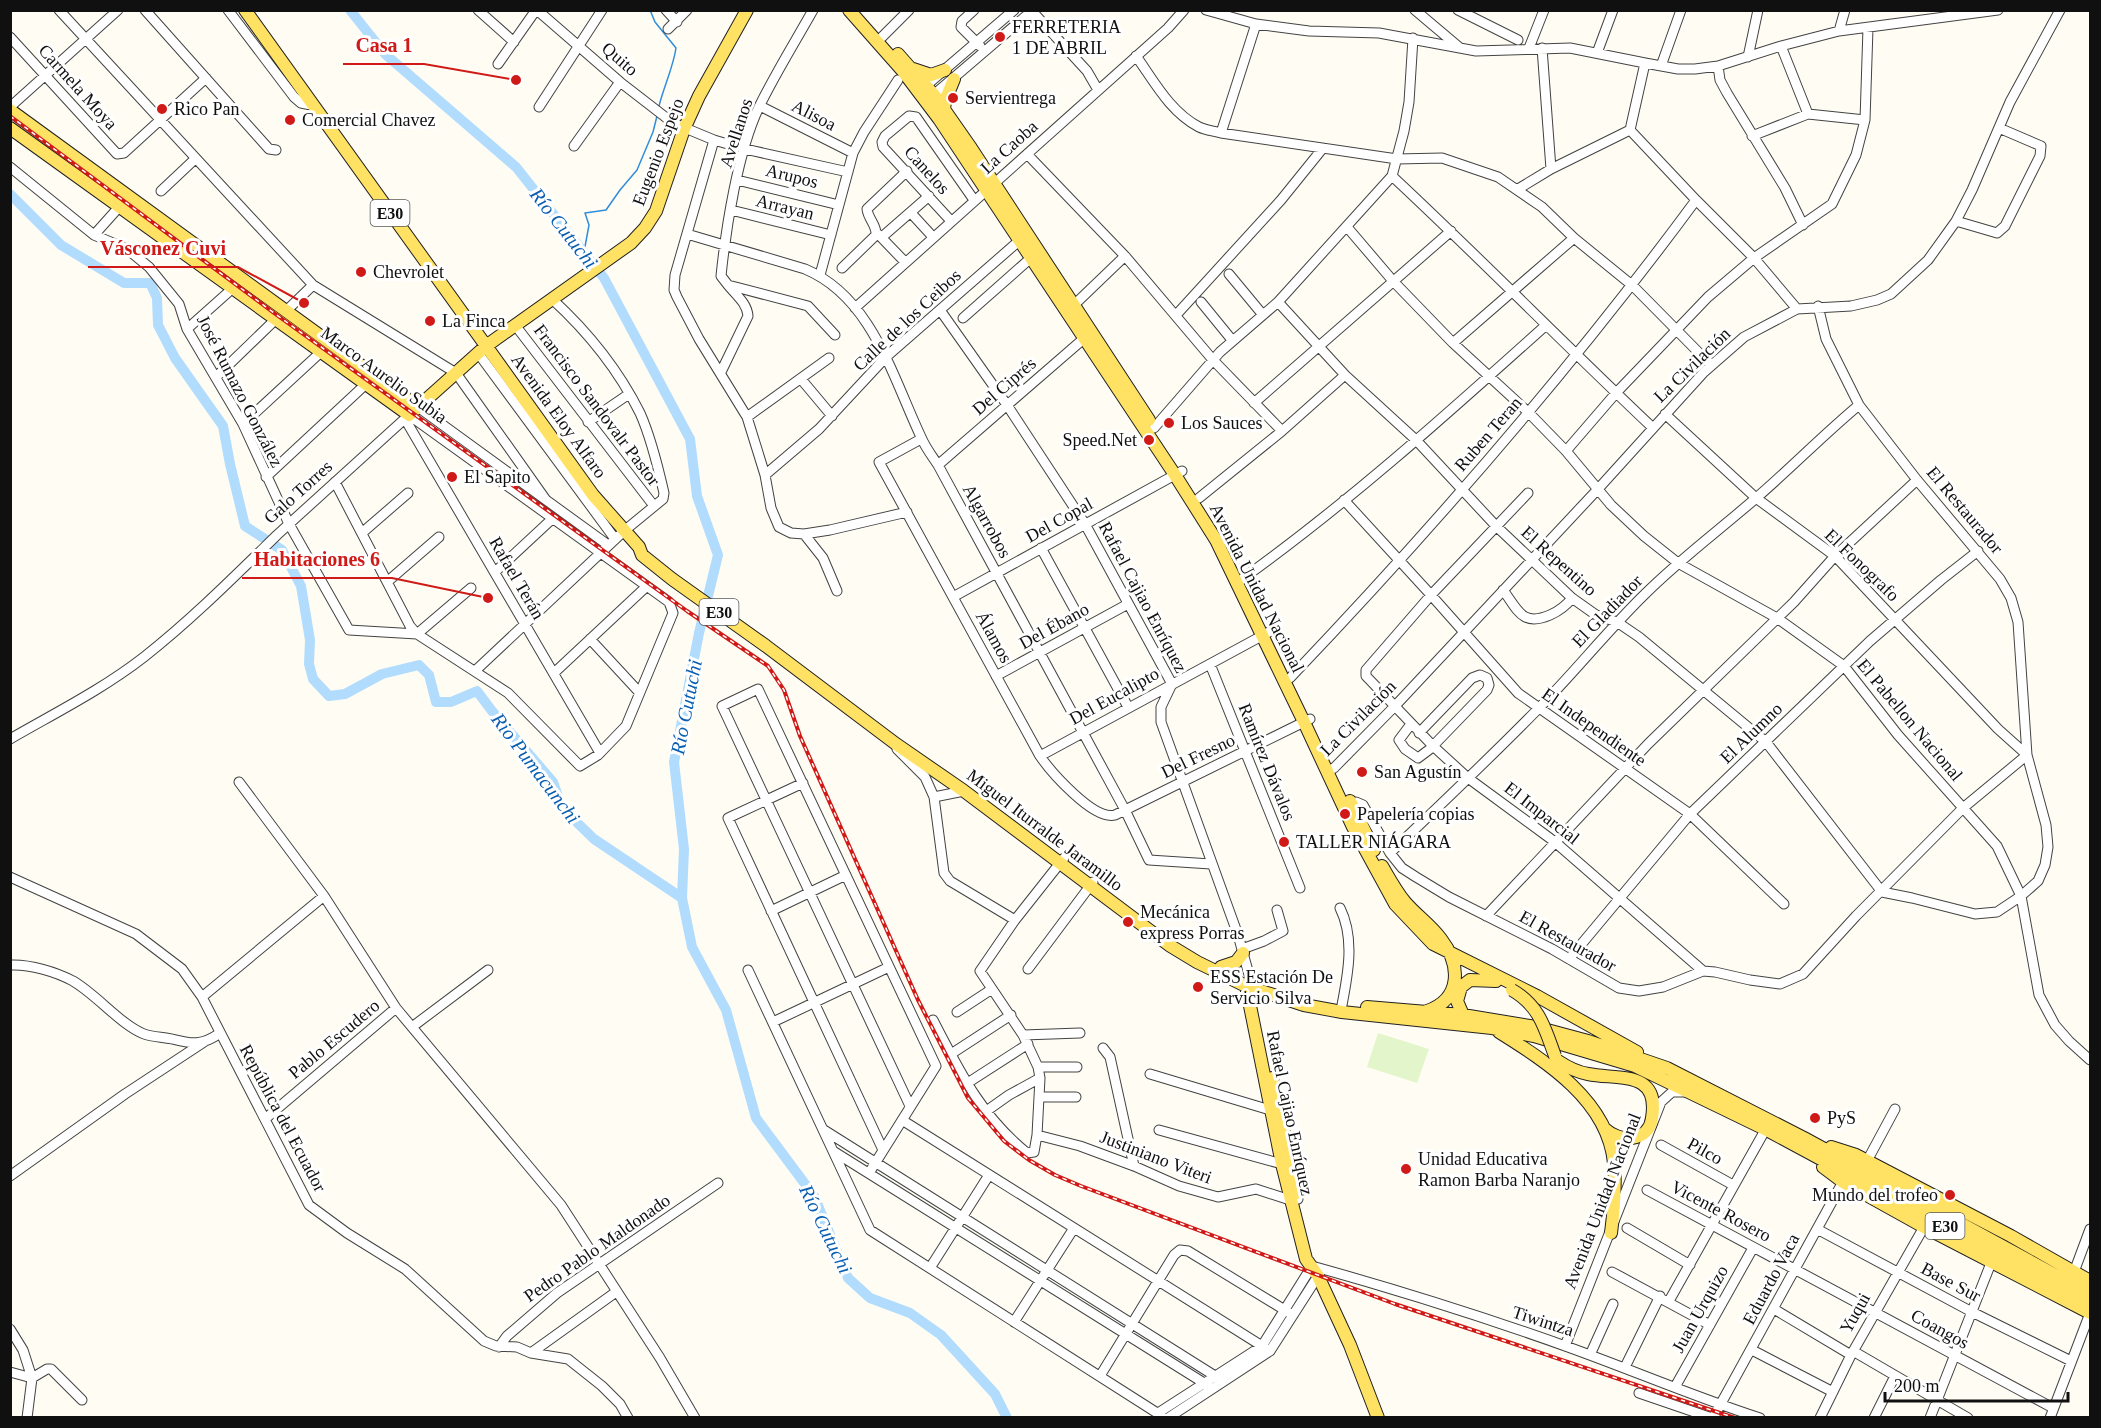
<svg xmlns="http://www.w3.org/2000/svg" width="2101" height="1428" font-family="'Times New Roman',serif">
	<style>
		.pitch { fill: #e3f5ca }
		.lines { fill: none; stroke-linecap: round; stroke-linejoin: round }
		.stream { stroke: #308ddc; stroke-width: 1.5 }
		.river { stroke: #b1dcfd; stroke-width: 10 }
		.minor-casing { stroke: #434343; stroke-width: 11 }
		.major-casing { stroke: #212121; stroke-width: 14 }
		.minor { stroke: #fff; stroke-width: 9 }
		.major { stroke: #ffe263; stroke-width: 12 }
		.rail-casing { stroke: #d01a17; stroke-width: 4 }
		.rail { stroke: #fff; stroke-width: 1.5; stroke-dasharray: 4.5; stroke-linecap: butt }
		.major-bridge-casing { stroke: #212121; stroke-width: 14; stroke-linecap: butt }
		.major-bridge { stroke: #ffe263; stroke-width: 12 }
		.poi-dot { fill: #d01a17; stroke: #fff; stroke-width: 2 }
		.labels { text-anchor: middle; dominant-baseline: central; stroke-width: 6; stroke-linejoin: round; paint-order: stroke }
		.shield { fill: #fff; stroke: #585858; stroke-width: 1.5 }
		.shield-label { font-size: 16px; font-weight: bold; fill: #101010 }
		.poi-label { font-size: 18px; fill: #101010; stroke: #fff; text-anchor: start }
		.street-label { font-size: 18px; fill: #101010; stroke: #fff }
		.water-label { font-size: 20px; font-style: italic; fill: #0a5eb1; stroke: #fff }
		.leader { fill: none; stroke: #d01a17; stroke-width: 2 }
		.callout-dot { fill: #d01a17; stroke: #fff; stroke-width: 2 }
		.callout-label { font-size: 20px; text-anchor: middle; font-weight: bold; fill: #d01a17; stroke: #fff; stroke-width: 6; stroke-linejoin: round; paint-order: stroke }
	</style>
	<rect width="100%" height="100%" fill="#fffdf3"/>
	<!-- pitch -->
	<path class="pitch" d="M1378 1033 1429 1049 1417 1083 1367 1067Z"/>
	<g class="lines">
		<!-- stream -->
		<path class="stream" d="M650 10 655 22 676 48C673 68 664 86 659 106
			M584 252 589 225 585 213 606 210 620 190 637 170 653 132 657 116"/>
		<!-- river -->
		<path class="river" d="M350 10 385 54 516 167 604 278 690 439 697 496 718 555 699 633 674 762 684 849 682 898 692 947 726 1010 756 1118 814 1196 848 1278 870 1298 910 1313 941 1335 995 1394 1007 1418
			M10 194 61 245 124 283H150L157 298 158 325 175 358 223 426 230 464 245 526 282 550 301 586 310 640 309 664 313 679 329 696 345 694 382 674 419 665 429 675 436 702H451L477 691 492 711 553 782 562 808 594 839 682 898"/>
		<defs>
			<path id="minor" d="M59 10 313 285 456 373 546 500
				M145 10 269 149 276 150
				M228 10 294 97 301 103 311 105
				M478 10 514 42
				M537 10 620 82 673 123 714 140 745 149 848 172
				M666 10 677 22
				M813 10C795 42 775 74 759 107 738 151 726 227 721 276L728 285 808 306 835 335
				M974 10 962 21 961 27 980 46
				M1206 10 1256 24 1309 31 1379 33 1476 51 1570 48 1645 63 1678 69H1695L1718 66 1781 46 1839 31 1998 10
				M1415 10 1460 48
				M1458 10 1518 40
				M1032 11 1087 71 1098 90
				M668 29 687 10
				M1839 31 1845 10
				M10 37 117 154 124 153 206 78
				M882 37 909 10
				M1781 46 1808 114
				M1529 48 1544 10
				M1542 48 1551 169
				M1597 53 1613 10
				M1136 56C1154 81 1170 112 1199 127 1205 130 1214 131 1221 133L1397 159 1442 158 1498 177 1542 207 1574 238 1633 286 1711 365
				M1748 57 1758 10
				M498 64 536 10
				M1661 66 1681 10
				M1718 66 1720 80 1727 93 1785 188 1803 225
				M922 89 1014 10
				M930 98 1033 10
				M760 106 853 153
				M10 107 118 10
				M539 107 602 10
				M1630 130 1696 200 1754 258 1797 309
				M1221 133 1256 24
				M1752 136 1808 114 1865 120
				M714 140 675 275 674 290 677 297 699 339 747 417 765 475 771 508 779 527 791 533 804 534 830 530 907 512
				M574 146 620 82
				M1027 154 1125 256 1213 360 1282 431
				M10 167 94 235 127 249 149 267 179 304 187 329 243 424 289 524 349 630 417 634 508 693 580 766 598 755 626 726 673 613 669 602 409 415 289 524 277 535C234 577 191 620 144 657 103 689 55 713 10 739
				M1392 176C1480 258 1565 345 1653 428
				M737 180 839 205
				M1518 189 1551 169 1630 130 1645 63
				M161 191 195 159
				M731 210 831 235
				M911 213 933 237
				M951 221 883 147 882 142 885 136 909 116 916 117 974 200
				M1956 221 1997 233 2005 226 2040 156 2041 146 1999 128
				M1347 227 1393 281 1453 343 1529 413 1566 451 1611 505 1644 536 1678 563 1777 618 1844 666 1898 735 1997 846 2021 896 2039 995 2055 1025 2069 1041 2090 1060
				M687 234 805 269C872 297 893 378 921 437 925 447 932 456 938 465L1125 810 1149 860 1211 864
				M878 234 905 262
				M94 235 120 206
				M882 237 929 196
				M842 268 876 235C877 225 868 219 867 209L907 171
				M1229 274 1263 315
				M820 275 853 153 864 132 898 80
				M1201 302 1232 340
				M1278 302 1345 375 1416 440 1496 526 1572 598 1596 615 1617 622 1639 637 1766 742 1882 892
				M1074 305 1125 256
				M855 308 1168 28 1184 10
				M940 310 1007 405 1085 524 1172 684
				M286 311 313 285
				M1177 314 1281 200 1323 148
				M963 318 1032 257
				M515 325 654 506
				M187 329 233 288
				M1453 343 1574 238
				M478 353 615 539
				M721 372 748 316C747 303 736 295 728 285
				M216 377 276 319
				M801 379 832 416
				M1254 403 1451 231
				M418 407 608 545
				M1665 414 1756 498 1835 556 1998 729 2027 755 2046 825 2048 847 2045 865 2038 881 2021 896 1997 912 1975 914 1912 898 1882 892
				M747 417 829 358
				M405 419 600 753
				M588 422 629 394
				M243 424 321 352
				M1154 428 1220 352 1278 302 1392 176 1404 131 1409 102 1413 38
				M921 439 879 462 1040 756C1051 772 1094 821 1115 815L1310 719
				M1566 451 1616 393 1708 297 1754 258 1832 204 1856 155 1865 120 1868 28
				M938 465 1088 335
				M765 475 819 429 887 356 1020 240
				M266 477 366 384
				M335 482 410 626 417 634
				M1528 493 1431 595 1366 670V676L1433 746 1468 778 1555 842 1703 971
				M1199 498 1282 431 1345 375
				M1344 500 1431 595 1518 693 1690 814 1784 904
				M363 532 408 493
				M804 534 823 558 837 591
				M1041 548 1128 707
				M495 572 552 519
				M387 582 439 537
				M1238 582C1346 505 1446 415 1545 326
				M1503 590C1518 610 1522 627 1550 615 1559 611 1566 606 1572 598
				M953 597 1182 471
				M417 634 471 588
				M590 639 639 692
				M1210 664 1300 888
				M475 671 624 531 663 499 664 493C659 471 649 433 640 413 618 369 587 331 552 299
				M554 673 647 586
				M996 676 1128 604
				M1290 678C1434 527 1572 368 1696 200
				M1172 684 1161 707V722L1238 935 1253 989
				M1411 724 1399 740 1405 749 1418 758 1430 749 1487 690 1489 685 1487 678 1480 675 1472 678 1419 733
				M897 749 925 777 934 797 944 873 950 881 1015 920
				M1040 756 1269 632
				M1327 771 1334 768 1395 706 1598 489 1704 372 1744 337 1797 309 1851 306 1877 300 1891 294 1928 260 1956 221 1972 190 2010 102 2060 10
				M239 782 324 896 396 1008 561 1205 660 1358 695 1418
				M803 783 728 818 883 1150
				M934 797 964 791
				M1347 805 1356 802 1363 805 1390 853 1402 868 1416 877 1449 897 1552 949 1619 988 1639 991 1663 987 1703 971 1715 972 1750 980 1780 984 1803 974 1856 916 1963 808 2027 755 2018 622 2011 598 2000 579 1917 480 1859 405 1826 339 1818 306
				M1390 853C1439 806 1489 759 1537 710 1574 673 1607 631 1645 594 1679 560 1718 531 1755 499 1790 469 1823 435 1859 405
				M10 877 136 934 182 969 202 997 309 1205 347 1233 405 1269 484 1341 496 1346 517 1347 531 1353 568 1359 602 1386 620 1404 628 1418
				M1340 908C1355 938 1348 974 1342 1005
				M771 911 846 875
				M1486 916 1648 744 1794 602 1835 556 1917 480
				M1242 949 1264 941 1283 931 1277 910
				M1569 959 1690 814 1870 641 1941 580 1978 551
				M10 965C30 964 56 972 73 981 97 995 121 1025 144 1034 152 1037 163 1037 172 1039 192 1044 202 1046 220 1033
				M1028 969 1093 882
				M748 970 870 1230 1165 1418
				M202 997 324 896
				M957 1012 992 989
				M933 1020C960 1072 981 1116 1027 1153L1034 1152 1037 1135 1040 1078 1038 1067 1023 1035 980 971 1015 920 1064 858
				M773 1022 889 967
				M412 1027 488 970
				M1023 1035 1080 1033
				M1103 1048 1110 1057 1134 1166
				M951 1054 1011 1015
				M1038 1067H1077
				M1150 1074 1270 1110
				M966 1084 1028 1044
				M1039 1097H1076
				M985 1112 1009 1095 1040 1078
				M265 1119 396 1008
				M902 1120 1270 1351
				M824 1130 1223 1381
				M1159 1130 1282 1164
				M1037 1135 1080 1146 1134 1166 1179 1186 1218 1197 1256 1189 1290 1200 1298 1199
				M1661 1145 1733 1185
				M833 1151 1212 1388
				M1867 1161 1895 1109
				M869 1173 936 1066 758 689 722 706 910 1106
				M10 1176 125 1094 204 1042
				M1647 1190 2053 1408
				M1627 1228 1690 1265
				M1817 1229 1972 1312 2071 1361
				M930 1268 989 1175
				M1612 1272 1710 1325
				M2074 1272 2090 1229
				M1669 1301 1768 1125
				M1774 1309 1851 1355
				M1014 1322 1074 1228
				M10 1329 23 1350 32 1378 27 1418
				M1565 1346 1661 1102 1672 1092H1686
				M499 1347 507 1336 557 1293 718 1183
				M1752 1350 1833 1392
				M1853 1351 1968 1418
				M531 1353 616 1292
				M1590 1355 1613 1304
				M1627 1363 1660 1296
				M10 1372 32 1378 47 1369H51L82 1400
				M1100 1376 1174 1255 1180 1250 1188 1251 1293 1315
				M1675 1387 1753 1248
				M1639 1393 1712 1418
				M1158 1413 1262 1346 1312 1266C1398 1290 1484 1317 1568 1347 1632 1370 1695 1397 1760 1418
				M1168 1418 1270 1351 1318 1276
				M1713 1418 1845 1178
				M1820 1418 1851 1355 1924 1227
				M1874 1418 1895 1376
				M1930 1418 1991 1263
				M2050 1418 2090 1313"/>
			<path id="major" d="M245 10 593 495 639 547 642 555 672 579 766 646 896 744 964 791 1169 945 1197 962 1246 986 1304 1005 1342 1012 1492 1028 1534 1036 1635 1066 1765 1129 2090 1304
				M849 10 902 70 939 119 1175 475 1216 540 1304 722 1353 827 1395 904 1433 944 1537 996 1637 1052
				M898 54 934 95 971 148 1149 420
				M913 69 931 75 945 70
				M10 110 418 407
				M944 110 945 101 954 79
				M10 128 409 415 486 346 631 243 645 228 656 211 684 129 699 96 747 10
				M1350 801 1374 850
				M1382 866C1389 878 1396 891 1405 902 1416 915 1431 925 1441 939 1461 965 1462 999 1427 1011
				M1221 967 1236 962 1243 953
				M1246 986 1282 1164 1306 1259 1318 1276 1350 1345 1378 1418
				M1367 1007 1463 1015 1536 1027 1588 1041 1667 1068 1804 1138 2090 1294
				M1463 1015 1457 1001 1461 987 1470 980 1496 981
				M1499 1032C1547 1062 1608 1101 1614 1163 1616 1187 1614 1210 1611 1233
				M1558 1061C1567 1067 1577 1072 1588 1074 1619 1080 1660 1070 1652 1118 1649 1142 1619 1143 1605 1129
				M1272 1078 1297 1193
				M1831 1147 1856 1155 2011 1236 2090 1281
				M1823 1167 1843 1182 1924 1227 2090 1313"/>
		</defs>
		<!-- minor casing -->
		<use href="#minor" class="minor-casing"/>
		<!-- major casing -->
		<use href="#major" class="major-casing"/>
		<!-- minor -->
		<use href="#minor" class="minor"/>
		<!-- major -->
		<use href="#major" class="major"/>
		<defs>
			<path id="rail" d="M10 116 274 313 687 611 768 666 784 690 800 736 918 1000 968 1098 1004 1141 1029 1160 1055 1175 1081 1186 1395 1304 1735 1418"/>
		</defs>
		<!-- rail casing -->
		<use href="#rail" class="rail-casing"/>
		<!-- rail -->
		<use href="#rail" class="rail"/>
		<defs>
			<path id="major-bridge" d="M1512 990C1540 1006 1545 1029 1555 1056"/>
		</defs>
		<!-- major-bridge casing -->
		<use href="#major-bridge" class="major-bridge-casing"/>
		<!-- major-bridge -->
		<use href="#major-bridge" class="major-bridge"/>
	</g>
	<!-- markers -->
	<g class="poi-dot">
		<circle cx="1000" cy="37" r="6"/>
		<circle cx="953" cy="98" r="6"/>
		<circle cx="162" cy="109" r="6"/>
		<circle cx="290" cy="120" r="6"/>
		<circle cx="361" cy="272" r="6"/>
		<circle cx="430" cy="321" r="6"/>
		<circle cx="1169" cy="423" r="6"/>
		<circle cx="1149" cy="440" r="6"/>
		<circle cx="452" cy="477" r="6"/>
		<circle cx="1362" cy="772" r="6"/>
		<circle cx="1345" cy="814" r="6"/>
		<circle cx="1284" cy="842" r="6"/>
		<circle cx="1128" cy="922" r="6"/>
		<circle cx="1198" cy="987" r="6"/>
		<circle cx="1815" cy="1118" r="6"/>
		<circle cx="1406" cy="1169" r="6"/>
		<circle cx="1950" cy="1195" r="6"/>
	</g>
	<g class="labels">
		<!-- shield labels -->
		<g class="shield">
			<rect x="370.5" y="200" width="39" height="26" rx="4.5"/>
			<rect x="699.5" y="599" width="39" height="26" rx="4.5"/>
			<rect x="1925.5" y="1213" width="39" height="26" rx="4.5"/>
		</g>
		<g class="shield-label">
			<text x="390" y="213">E30</text>
			<text x="719" y="612">E30</text>
			<text x="1945" y="1226">E30</text>
		</g>
		<!-- poi labels -->
		<g class="poi-label">
			<text x="1012" y="27">FERRETERIA<tspan x="1012" dy="21">1 DE ABRIL</tspan></text>
			<text x="965" y="98">Servientrega</text>
			<text x="174" y="109">Rico Pan</text>
			<text x="302" y="120">Comercial Chavez</text>
			<text x="373" y="272">Chevrolet</text>
			<text x="442" y="321">La Finca</text>
			<text x="1181" y="423">Los Sauces</text>
			<text x="1137" y="440" text-anchor="end">Speed.Net</text>
			<text x="464" y="477">El Sapito</text>
			<text x="1374" y="772">San Agustín</text>
			<text x="1357" y="814">Papelería copias</text>
			<text x="1296" y="842">TALLER NIÁGARA</text>
			<text x="1140" y="912">Mecánica<tspan x="1140" dy="21">express Porras</tspan></text>
			<text x="1210" y="977">ESS Estación De<tspan x="1210" dy="21">Servicio Silva</tspan></text>
			<text x="1827" y="1118">PyS</text>
			<text x="1418" y="1159">Unidad Educativa<tspan x="1418" dy="21">Ramon Barba Naranjo</tspan></text>
			<text x="1938" y="1195" text-anchor="end">Mundo del trofeo</text>
		</g>
		<!-- street labels -->
		<g class="street-label">
			<text transform="translate(620 59) rotate(41)">Quito</text>
			<text transform="translate(78 87) rotate(48)">Carmela Moya</text>
			<text transform="translate(814 115) rotate(27)">Alisoa</text>
			<text transform="translate(736 133) rotate(-72)">Avellanos</text>
			<text transform="translate(1009 147) rotate(-42)">La Caoba</text>
			<text transform="translate(658 152) rotate(-69)">Eugenio Espejo</text>
			<text transform="translate(927 170) rotate(48)">Canelos</text>
			<text transform="translate(792 176) rotate(14)">Arupos</text>
			<text transform="translate(785 207) rotate(14)">Arrayan</text>
			<text transform="translate(907 320) rotate(-43)">Calle de los Ceibos</text>
			<text transform="translate(1692 365) rotate(-44)">La Civilación</text>
			<text transform="translate(384 375) rotate(36)">Marco Aurelio Subia</text>
			<text transform="translate(1004 386) rotate(-41)">Del Ciprés</text>
			<text transform="translate(240 391) rotate(63)">José Rumazo González</text>
			<text transform="translate(597 405) rotate(53)">Francisco Sandovalr Pastor</text>
			<text transform="translate(559 416) rotate(54)">Avenida Eloy Alfaro</text>
			<text transform="translate(1488 434) rotate(-49)">Ruben Teran</text>
			<text transform="translate(298 492) rotate(-42)">Galo Torres</text>
			<text transform="translate(1965 510) rotate(50)">El Restaurador</text>
			<text transform="translate(1059 520) rotate(-29)">Del Copal</text>
			<text transform="translate(987 521) rotate(61)">Algarrobos</text>
			<text transform="translate(1559 561) rotate(42)">El Repentino</text>
			<text transform="translate(1862 565) rotate(44)">El Fonografo</text>
			<text transform="translate(517 578) rotate(60)">Rafael Terán</text>
			<text transform="translate(1257 588) rotate(63)">Avenida Unidad Nacional</text>
			<text transform="translate(1143 597) rotate(62)">Rafael Cajiao Enríquez</text>
			<text transform="translate(1607 611) rotate(-46)">El Gladiador</text>
			<text transform="translate(1054 626) rotate(-29)">Del Ébano</text>
			<text transform="translate(994 637) rotate(61)">Álamos</text>
			<text transform="translate(1114 696) rotate(-29)">Del Eucalipto</text>
			<text transform="translate(1358 718) rotate(-45)">La Civilación</text>
			<text transform="translate(1910 720) rotate(50)">El Pabellon Nacional</text>
			<text transform="translate(1594 727) rotate(35)">El Independiente</text>
			<text transform="translate(1751 733) rotate(-44)">El Alumno</text>
			<text transform="translate(1198 756) rotate(-26)">Del Fresno</text>
			<text transform="translate(1267 762) rotate(68)">Ramírez Dávalos</text>
			<text transform="translate(1542 813) rotate(38)">El Imparcial</text>
			<text transform="translate(1045 830) rotate(37)">Miguel Iturralde Jaramillo</text>
			<text transform="translate(1568 941) rotate(29)">El Restaurador</text>
			<text transform="translate(334 1039) rotate(-40)">Pablo Escudero</text>
			<text transform="translate(1290 1113) rotate(78)">Rafael Cajiao Enríquez</text>
			<text transform="translate(283 1118) rotate(62)">República del Ecuador</text>
			<text transform="translate(1705 1151) rotate(29)">Pilco</text>
			<text transform="translate(1156 1157) rotate(21)">Justiniano Viteri</text>
			<text transform="translate(1602 1201) rotate(-69)">Avenida Unidad Nacional</text>
			<text transform="translate(1721 1211) rotate(28)">Vicente Rosero</text>
			<text transform="translate(597 1248) rotate(-35)">Pedro Pablo Maldonado</text>
			<text transform="translate(1771 1279) rotate(-62)">Eduardo Vaca</text>
			<text transform="translate(1951 1282) rotate(28)">Base Sur</text>
			<text transform="translate(1700 1309) rotate(-61)">Juan Urquizo</text>
			<text transform="translate(1855 1313) rotate(-61)">Yuqui</text>
			<text transform="translate(1543 1321) rotate(18)">Tiwintza</text>
			<text transform="translate(1940 1329) rotate(29)">Coangos</text>
		</g>
		<!-- water labels -->
		<g class="water-label">
			<text transform="translate(564 228) rotate(52)">Río Cutuchi</text>
			<text transform="translate(686 707) rotate(-79)">Río Cutuchi</text>
			<text transform="translate(536 768) rotate(53)">Rio Pumacunchi</text>
			<text transform="translate(826 1229) rotate(64)">Río Cutuchi</text>
		</g>
	</g>
	<!-- callouts -->
	<path class="leader" d="M516 80L424 64H343M304 303L238 267H88M488 598L392 578H242"/>
	<g class="callout-dot">
		<circle cx="516" cy="80" r="6"/>
		<circle cx="304" cy="303" r="6"/>
		<circle cx="488" cy="598" r="6"/>
	</g>
	<g class="callout-label">
		<text x="384" y="52">Casa 1</text>
		<text x="163" y="255">Vásconez Cuvi</text>
		<text x="317" y="566">Habitaciones 6</text>
	</g>
	<!-- border -->
	<rect width="2101" height="1428" fill="none" stroke="#101010" stroke-width="24"/>
	<!-- scale -->
	<path d="M1885 1392v9h183v-9" fill="none" stroke="#101010" stroke-width="3"/>
	<text x="1894" y="1392" font-size="18" fill="#101010" stroke="#ffffff" stroke-width="4.5" paint-order="stroke">200 m</text>
</svg>
